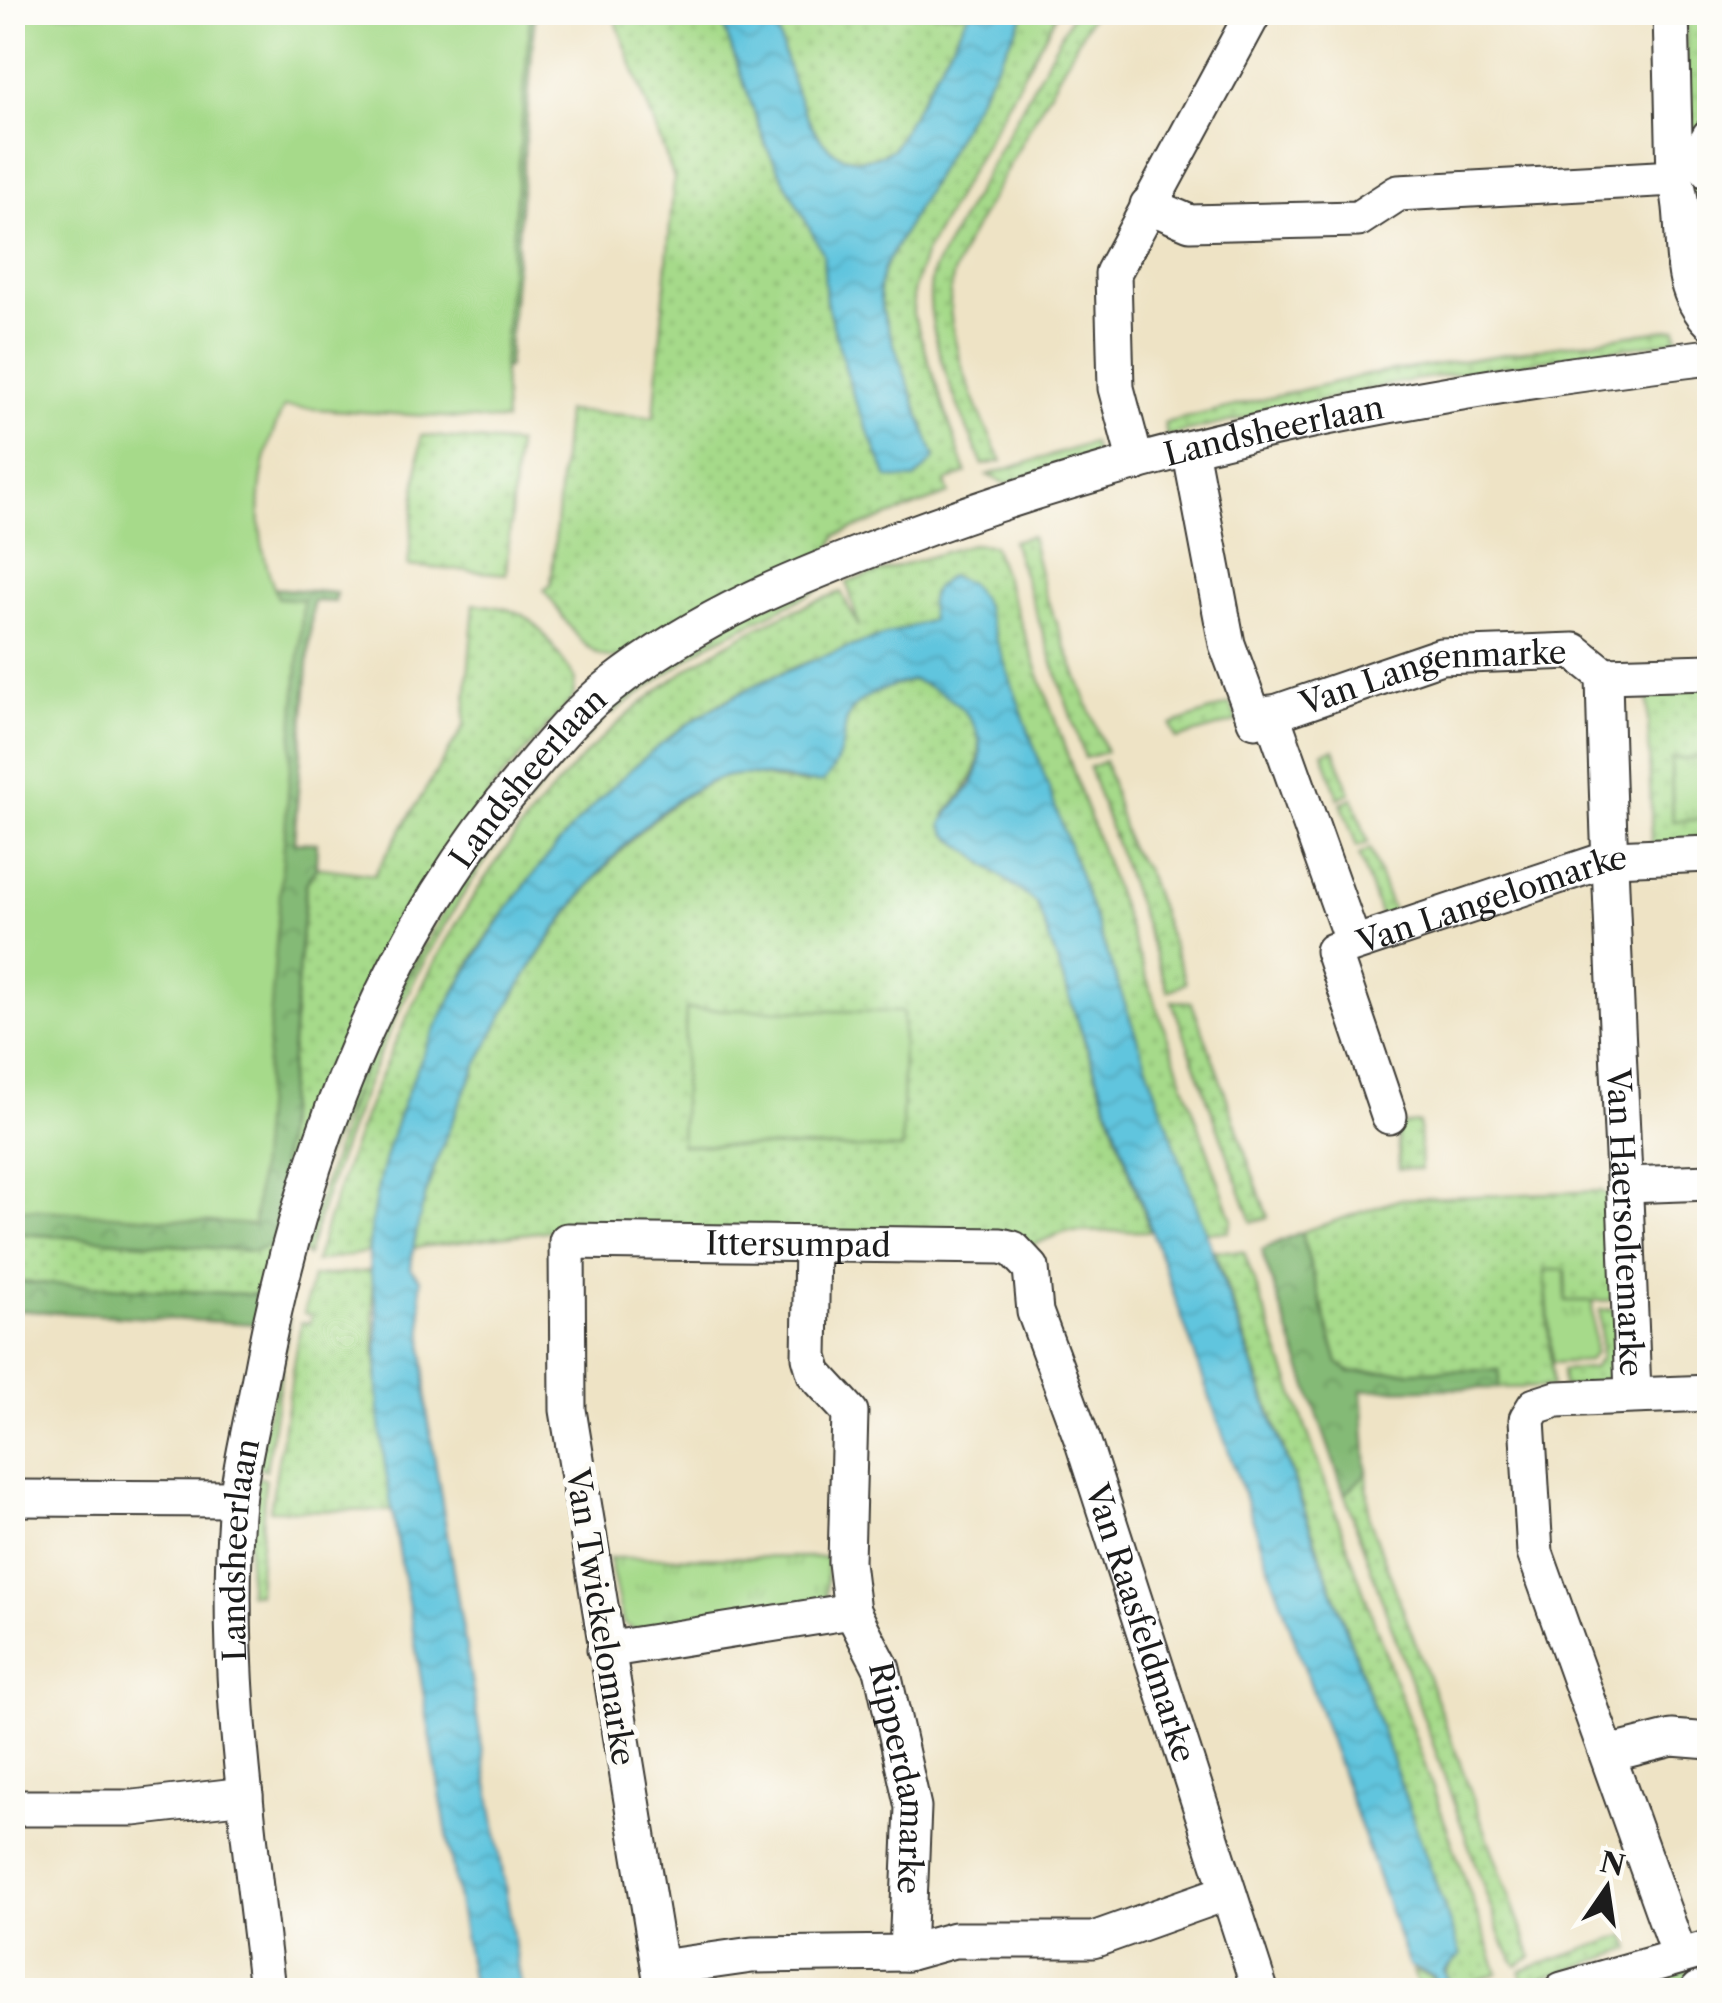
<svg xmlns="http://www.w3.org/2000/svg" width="1722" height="2003" font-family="'Libre Caslon Text',serif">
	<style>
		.grass { fill: url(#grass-dots); stroke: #617b53; stroke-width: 2.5 }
		.forest { fill: url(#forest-crowns); stroke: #506b49; stroke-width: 2.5 }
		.park { fill: url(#park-tufts); stroke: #617b53; stroke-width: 2.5 }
		.pitch { fill: #a6da8a; stroke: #617b53; stroke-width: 2.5 }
		.water { fill: url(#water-waves); stroke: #3e707d; stroke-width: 2.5 }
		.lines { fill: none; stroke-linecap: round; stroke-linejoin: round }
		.minor-casing { stroke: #3c3a35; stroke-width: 39 }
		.minor { stroke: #fff; stroke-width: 35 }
		.labels { text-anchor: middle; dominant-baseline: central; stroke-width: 10; stroke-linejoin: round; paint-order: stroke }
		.street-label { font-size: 32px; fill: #1c1c1c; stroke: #fdfcf7 }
	</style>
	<defs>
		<pattern id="grass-dots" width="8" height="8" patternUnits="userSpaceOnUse" patternTransform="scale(2.5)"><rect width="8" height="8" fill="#a6da8a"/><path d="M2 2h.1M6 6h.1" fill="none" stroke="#8eba76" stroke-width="1.8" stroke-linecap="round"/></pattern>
		<pattern id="forest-crowns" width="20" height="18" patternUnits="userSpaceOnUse" patternTransform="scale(2.5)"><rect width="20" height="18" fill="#84ba76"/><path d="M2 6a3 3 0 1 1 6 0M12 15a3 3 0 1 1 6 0" fill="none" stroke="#719f66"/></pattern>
		<pattern id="park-tufts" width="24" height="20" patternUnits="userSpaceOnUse" patternTransform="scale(2.5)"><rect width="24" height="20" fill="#a6da8a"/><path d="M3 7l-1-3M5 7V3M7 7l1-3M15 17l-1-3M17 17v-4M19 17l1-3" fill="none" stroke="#8eba76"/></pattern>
		<pattern id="water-waves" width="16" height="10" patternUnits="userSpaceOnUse" patternTransform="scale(2.5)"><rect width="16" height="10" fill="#61c5de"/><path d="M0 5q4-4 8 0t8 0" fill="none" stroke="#54a9be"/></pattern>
	</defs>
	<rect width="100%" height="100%" fill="#fdfcf7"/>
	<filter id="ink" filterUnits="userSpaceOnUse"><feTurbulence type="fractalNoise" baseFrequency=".01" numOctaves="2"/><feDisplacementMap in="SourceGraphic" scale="20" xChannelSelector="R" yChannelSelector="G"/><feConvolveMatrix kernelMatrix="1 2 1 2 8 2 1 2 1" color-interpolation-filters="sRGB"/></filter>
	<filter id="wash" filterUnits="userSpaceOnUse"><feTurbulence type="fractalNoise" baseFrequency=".0048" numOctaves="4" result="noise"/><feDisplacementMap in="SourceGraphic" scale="40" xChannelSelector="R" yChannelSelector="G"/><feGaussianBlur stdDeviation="2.25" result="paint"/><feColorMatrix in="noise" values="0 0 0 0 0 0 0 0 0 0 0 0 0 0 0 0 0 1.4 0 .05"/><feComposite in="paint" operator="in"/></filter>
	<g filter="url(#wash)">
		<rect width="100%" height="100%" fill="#eee3c5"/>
		<!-- grass -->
		<path class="grass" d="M613 13H719L767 148 823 253 826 301 854 398 888 477 915 479 935 458 882 311 879 288 884 268 1025 13H1057L924 255 913 292V314L966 473 945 482 949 494 837 535 830 549 624 658C585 664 565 617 544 590L551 585 566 411 654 417 674 178Z
			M772 13H969L893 149C809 197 791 68 772 13Z
			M1073 13H1093L965 245C961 257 954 269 952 282 941 333 979 415 1002 461L983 465C962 417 916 319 934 269Z
			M1686 13H1709V136L1685 150Z
			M1709 172V289L1699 284 1686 174Z
			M1676 328 1678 340 1407 381 1167 436 1164 423 1361 376Z
			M421 435 517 444 506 574 408 566Z
			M1092 443 1097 456 1006 484 987 475Z
			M1031 536 1045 594 1106 752 1085 758 1012 541Z
			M971 544 993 545 1232 1219 1228 1232H1205L932 620C843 648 751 676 675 733 648 754 624 784 600 809 574 836 545 862 521 891 445 982 383 1136 368 1252L315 1262C398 980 545 694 841 592L859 627 847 582Z
			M841 579 707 645 611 714 605 707 746 612Z
			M474 604C536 609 534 623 570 670L575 680 573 698 491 790 262 1295 13 1282 12 1233 252 1251 275 1239 306 884 316 867 374 875 464 726Z
			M1709 679V757L1671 760 1673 820 1709 819V845L1652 848 1647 685Z
			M912 680C988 704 1001 757 945 814L948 835 1037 904 1150 1231 1065 1232 1025 1248 560 1229 413 1248C429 1114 586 831 716 780 753 765 776 785 806 783 814 782 826 774 833 770 848 708 847 698 912 680Z
			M1230 704 1238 721 1176 739 1171 725Z
			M597 712 604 720C450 871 368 1052 307 1256L302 1251 366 1057 470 862Z
			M1334 749 1350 793 1338 798 1323 752Z
			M1105 761 1129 848 1146 870 1186 983 1168 991 1089 768Z
			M1353 798 1368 843 1357 847 1341 803Z
			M1370 849 1394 914 1381 917 1359 855Z
			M1172 1001 1191 1002C1221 1072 1241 1146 1268 1217L1252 1222Z
			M1419 1123 1421 1169H1399L1397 1125Z
			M1601 1191 1609 1196 1617 1300 1566 1302 1545 1270 1552 1387 1499 1388 1498 1370 1350 1372 1338 1363 1301 1232 1401 1199Z
			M1214 1250 1244 1252 1498 1973 1478 1980 1482 1990H1419L1413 1971 1431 1976 1437 1989 1450 1985 1446 1972 1460 1954Z
			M371 1271 379 1409 393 1511 270 1510 301 1322 310 1323 311 1315 304 1313 312 1277Z
			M1618 1309C1619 1371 1632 1381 1563 1387L1562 1370 1593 1368 1601 1358 1600 1310Z
			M290 1317 266 1470 256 1466Z
			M1367 1472 1369 1518 1532 1957 1517 1966 1504 1945 1345 1495Z
			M257 1477 265 1479 258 1594 248 1593 249 1535Z
			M1626 1935 1631 1949 1523 1985 1520 1971Z
			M1709 1964V1979L1662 1990H1624Z"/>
		<!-- forest -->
		<path class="forest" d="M513 13H535L508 367 501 372Z
			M260 587 336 593 335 602 313 601 294 842 317 843 316 867 306 884 275 1239 265 1248 252 1251 13 1233 12 1193Z
			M1301 1232 1338 1363 1350 1372 1499 1370V1388L1362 1390 1367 1472 1345 1495 1261 1250Z
			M12 1282 262 1295 256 1324 13 1310Z"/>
		<!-- park -->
		<path class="park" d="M1709 757V819L1673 821 1671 759Z
			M1545 1270H1565L1566 1301H1592L1595 1353 1588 1361 1552 1363Z
			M827 1557 826 1598 635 1630 623 1623 609 1558Z"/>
		<!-- pitch -->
		<path class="pitch" d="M12 13H530L503 363 505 421 284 407C254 468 251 534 278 598L303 600 254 1225 13 1208Z
			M686 1009 903 1012 902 1149 681 1145Z"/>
		<!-- water -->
		<path class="water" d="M719 13H772C791 68 810 198 893 149L969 13H1025L884 268 879 288 882 311 935 458 915 479 888 478 854 398 826 301 823 253 767 148Z
			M949 576 969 583 982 599 1461 1955 1444 1971 1449 1984 1438 1988 1434 1976 1409 1966 1037 904 948 835 942 825C948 806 967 797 974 780 997 729 956 694 912 680 811 707 867 733 823 782 788 785 753 766 717 779 581 828 421 1132 411 1269L420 1279 427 1412 522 1990H473C453 1871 433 1751 413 1631 401 1558 385 1485 379 1411 376 1378 379 1344 377 1311 375 1290 367 1267 369 1246 384 1056 548 808 710 710 779 668 855 645 931 620 927 598 930 590 949 576Z"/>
	</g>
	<g filter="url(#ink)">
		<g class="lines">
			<defs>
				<g id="minor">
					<path d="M1671 12 1675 178C1691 226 1671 282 1710 321"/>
					<path d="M1710 136 1702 150H1685V158H1699L1710 172"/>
					<path d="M1148 205 1190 223 1358 219 1398 193 1675 178"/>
					<path id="s1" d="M1190 449 1227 644 1255 720 1441 656 1574 651 1604 675 1710 672"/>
					<path d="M1136 463 1116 388 1113 273 1254 12"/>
					<path id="s2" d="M1604 675C1609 915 1625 1155 1633 1395"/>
					<path d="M1271 713 1353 943"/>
					<path id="s3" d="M1389 1116 1333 951 1612 858 1710 854"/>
					<path d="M1626 1185 1710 1182"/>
					<path id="s4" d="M812 1244 810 1357 815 1374 850 1412 846 1562 852 1611 882 1669 913 1807 907 1953"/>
					<path d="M12 1498 237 1499"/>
					<path d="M605 1650 852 1611"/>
					<path d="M1609 1754 1672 1738 1710 1741"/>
					<path d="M12 1808H134L245 1795"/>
					<path d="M1679 1955 1535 1553 1527 1419 1535 1406 1557 1399 1710 1393"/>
					<path d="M660 1968 752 1955 907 1953 954 1940H1093L1228 1892"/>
					<path id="s5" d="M267 1990C249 1829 223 1665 237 1502 241 1464 251 1426 258 1388 299 1165 378 944 529 770 554 741 579 710 609 687 700 615 799 576 906 536 1165 439 1436 389 1710 357"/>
					<path id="s6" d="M663 1990 568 1410 567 1241 1001 1246 1013 1249 1031 1268 1035 1312 1082 1439 1260 1990"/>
					<path d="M1562 1990 1710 1948"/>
					<path d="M1698 1990 1710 1988"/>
				</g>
			</defs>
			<!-- minor casing -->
			<use href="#minor" class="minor-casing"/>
			<!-- minor -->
			<use href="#minor" class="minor"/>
		</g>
	</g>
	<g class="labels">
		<!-- street labels -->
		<g class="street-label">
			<text stroke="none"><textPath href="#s5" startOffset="2122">Landsheerlaan</textPath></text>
			<text stroke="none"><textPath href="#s1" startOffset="465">Van Langenmarke</textPath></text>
			<text stroke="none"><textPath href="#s5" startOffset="1282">Landsheerlaan</textPath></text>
			<text stroke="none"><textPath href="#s3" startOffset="342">Van Langelomarke</textPath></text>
			<text stroke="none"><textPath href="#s2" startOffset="548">Van Haersoltemarke</textPath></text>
			<text stroke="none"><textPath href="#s6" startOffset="988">Ittersumpad</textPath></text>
			<text stroke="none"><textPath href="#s5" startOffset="442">Landsheerlaan</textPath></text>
			<text transform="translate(601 1617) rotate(81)">Van Twickelomarke</text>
			<text stroke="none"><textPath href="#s6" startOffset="1602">Van Raasfeldmarke</textPath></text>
			<text stroke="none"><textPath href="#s4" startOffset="558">Ripperdamarke</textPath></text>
		</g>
	</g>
	<!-- margin -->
	<rect width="1722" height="2003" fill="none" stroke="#fdfcf7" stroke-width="50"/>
	<!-- north arrow -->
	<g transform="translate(1607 1888) rotate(13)" stroke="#fdfcf7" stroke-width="8" paint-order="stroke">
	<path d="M0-8L18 38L0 25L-18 38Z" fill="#1c1c1c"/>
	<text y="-15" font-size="28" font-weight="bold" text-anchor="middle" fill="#1c1c1c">N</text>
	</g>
</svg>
